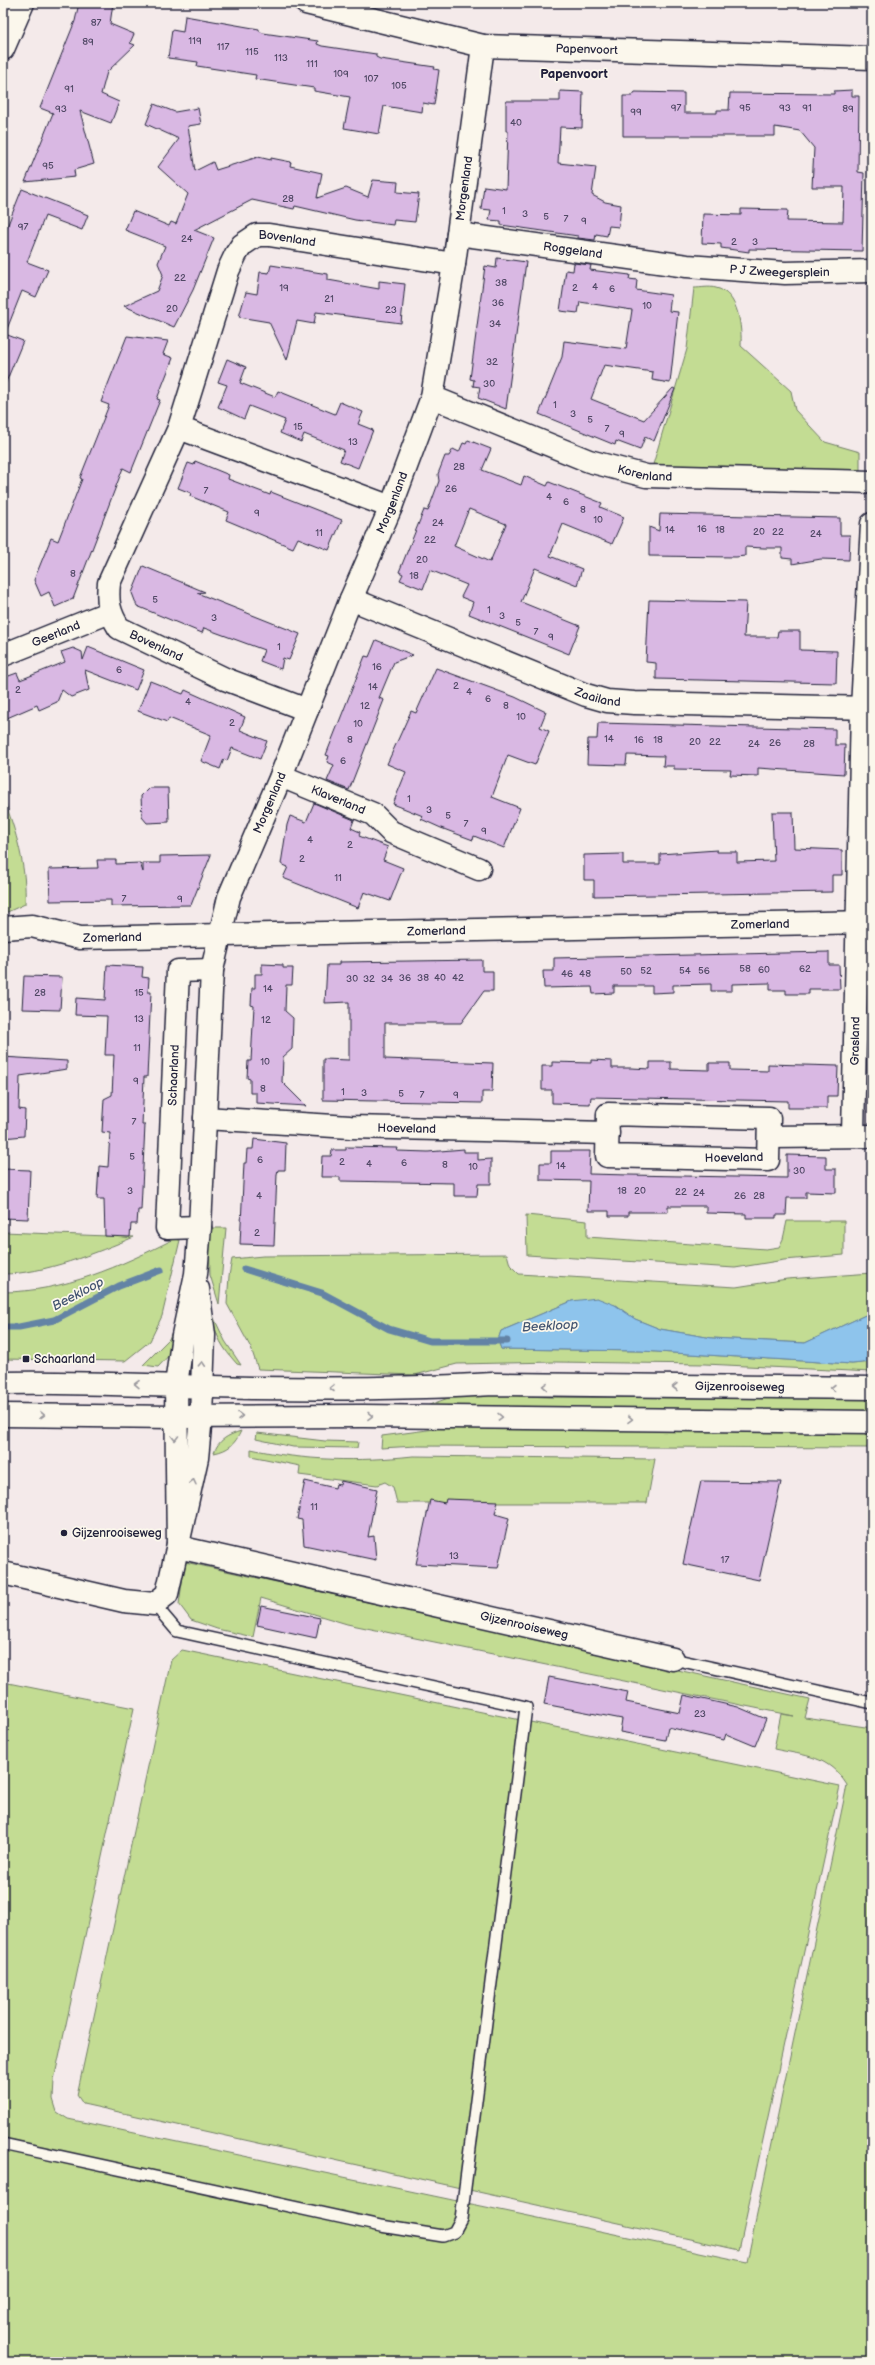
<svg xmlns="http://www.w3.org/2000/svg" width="875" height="2365" font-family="'Balsamiq Sans',sans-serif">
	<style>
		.green { fill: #c3dc93; stroke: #727f67 }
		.water { fill: #8ec4ec; stroke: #6383a5 }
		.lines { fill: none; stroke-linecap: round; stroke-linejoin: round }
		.stream { stroke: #6383a5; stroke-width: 7 }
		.building { fill: #d9b8e3; stroke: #22223b; fill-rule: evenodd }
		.lane-casing { stroke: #22223b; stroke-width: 14 }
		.street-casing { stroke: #22223b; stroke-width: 25 }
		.secondary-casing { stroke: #22223b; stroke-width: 25 }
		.lane { stroke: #fbf7ec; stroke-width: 11 }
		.street { stroke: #fbf7ec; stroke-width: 22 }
		.secondary { stroke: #fbf7ec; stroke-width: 22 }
		.oneway { stroke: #99979c }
		.poi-dot { fill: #22223b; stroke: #fbf7ec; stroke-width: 1.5 }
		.labels { text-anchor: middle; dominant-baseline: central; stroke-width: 3.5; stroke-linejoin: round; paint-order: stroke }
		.number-label { font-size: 10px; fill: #504865 }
		.street-label { font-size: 12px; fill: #22223b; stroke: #fbf7ec }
		.poi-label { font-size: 12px; fill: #22223b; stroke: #fbf7ec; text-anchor: start }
		.neighbourhood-label { font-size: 13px; font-weight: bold; fill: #22223b; stroke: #fbf7ec }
		.water-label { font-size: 13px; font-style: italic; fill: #425370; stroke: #fbf7ec }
	</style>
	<rect width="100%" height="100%" fill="#f4eaea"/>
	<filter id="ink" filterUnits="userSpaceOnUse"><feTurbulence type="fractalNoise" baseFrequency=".025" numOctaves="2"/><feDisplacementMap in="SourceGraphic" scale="8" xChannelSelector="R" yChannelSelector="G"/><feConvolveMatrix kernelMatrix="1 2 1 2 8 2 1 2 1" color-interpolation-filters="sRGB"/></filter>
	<g filter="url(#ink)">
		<!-- green -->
		<path class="green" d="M694 288C701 288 709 286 716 288 739 293 742 328 741 346L791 391 795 410 825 442 860 452V470L652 468 687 349Z
			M3 797C16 831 27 868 25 904L3 914Z
			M526 1215 587 1221V1237L766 1249 779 1247 783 1239 787 1221H844V1255L784 1260 735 1268 527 1255Z
			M209 1228H226L219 1304 210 1275Z
			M3 1232 134 1237C96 1253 44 1274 3 1274Z
			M174 1239 180 1240 162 1316 150 1341 125 1361 3 1359V1292C63 1292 121 1266 174 1239Z
			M507 1254 510 1265 519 1274 736 1287 787 1279 872 1273V1312L805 1343 712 1338 660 1329 635 1319 615 1305 572 1301 501 1331 498 1340 501 1349 641 1351 852 1364 872 1362V1372L705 1364 555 1362 457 1364 415 1375 258 1369 251 1348 227 1304 229 1276 232 1259 263 1256Z
			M179 1314 173 1351 158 1367 143 1365 169 1339Z
			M212 1314 225 1341 241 1365 237 1364C222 1347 216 1338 212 1314Z
			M462 1393 548 1397 872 1399V1414L421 1408Z
			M450 1427 872 1429V1448L416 1446 381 1448 382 1436Z
			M241 1431C235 1444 229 1450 214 1453 218 1440 228 1435 241 1431Z
			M257 1433 325 1441 358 1442 357 1448 293 1447 256 1439Z
			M251 1449C305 1461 359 1462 413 1456L655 1459 647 1503H397L393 1487 385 1482 377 1485 299 1475 300 1466 251 1456Z
			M185 1562 810 1699 805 1718 872 1728V2362H3V1682L134 1708 54 2080 53 2099 57 2112 68 2119 747 2262 847 1785C828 1755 806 1756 774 1749L781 1714 794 1716 347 1624 261 1598 253 1637 217 1629 191 1620 179 1604Z
			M182 1650 840 1786 739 2250 83 2104 77 2095 171 1660Z"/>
		<!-- water -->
		<path class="water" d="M597 1298 615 1305 635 1319 660 1329 712 1338 805 1343 872 1312V1362L852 1364 641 1351 501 1349 498 1340 501 1331 572 1301Z"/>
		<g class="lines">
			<!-- stream -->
			<path class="stream" d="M244 1269 322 1293 389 1329 430 1341H507
				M3 1327H19L54 1320 119 1286 161 1270"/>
		</g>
		<!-- building -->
		<path class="building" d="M79 3H113L110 24 134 34 130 43 135 45 107 72 101 94 119 102 111 123 80 111 94 164 74 170 75 177 25 182 53 113 40 108 75 21Z
			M185 16 259 29V31L263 33 318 41 317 44 322 46 376 54V57L380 59 435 67 434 69 439 70 434 105 423 103 422 112 384 106 379 134 344 128 350 97 314 91V88L255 79 256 75 197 66 198 62 168 58 172 30 183 32Z
			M852 90V96H859L858 172 864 173 862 251 749 249V252L721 248V244L702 243 703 214 741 215V209L788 210 787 221 843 222 844 187H812L814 148 800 131 775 127V136H623V96H632L635 92 684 93V113H717V110H729L730 93 834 94V91Z
			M560 91 583 92 582 128 560 127 558 163 596 167 592 195 605 202 621 205 619 227 609 226 607 236 596 234 595 240 578 238V236L501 225V221L489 220 491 210 481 209 484 186 506 189 508 131H506V101H560Z
			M154 104 175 112 198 108 201 124 188 126 195 171 213 162 216 170 258 157 271 160V158L291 162 290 166 322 173 317 198 346 188 368 197 373 180 398 182 397 192 419 194 415 222 394 220 393 225 355 220 295 206 294 209 252 200 194 230 214 238 193 290 174 327 124 306 157 291 163 275 158 263 165 246 125 230 133 211 169 226 171 222 176 224 188 194 158 167 179 139 146 124Z
			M22 189 88 215 82 230 45 216 27 262 48 270 36 297 22 291 5 334 23 341 4 387 3 237Z
			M497 258 526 262 506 409 478 398 480 387 473 386 474 380 470 379 485 266 496 268Z
			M574 263 591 265 590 270 630 275 629 279 637 280 636 290 671 295 669 311 678 312 670 383 652 380 653 372 604 365 591 399 644 420 673 388 675 389 654 441 645 437 640 450 616 441 615 445 539 414 562 357 564 341 626 349 632 310 580 302 578 313 560 311 566 270 573 271Z
			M271 265 328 274V280L379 289V281L405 284 401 323 316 312 314 324 297 321 287 360 269 322 239 317 246 292 257 294 260 272 269 273Z
			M127 336 168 341 163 354 173 358 157 399 160 400 131 472 123 468 73 599 55 607 49 592 41 596 34 580 51 538 58 541 82 479 80 478 109 405 101 402Z
			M227 359 246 367 240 383 275 397 278 391 335 414 340 402 363 412 358 424 373 430 358 468 340 461 344 450 304 434 301 442 280 433 285 420 249 406 244 419 218 407 227 385 218 382Z
			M468 440 491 449 482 470 521 485 524 476 547 486 549 482 602 503 600 507 624 517 612 544 563 524 550 556 582 569 577 585 535 568 521 602 580 626 569 654 469 614 473 602 461 597 467 585 430 570 423 589 400 580 403 574 399 572 424 510 428 511 439 481 438 474 445 456H449L453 449 459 452 463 443 466 444ZM469 509 506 524 490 562 454 546Z
			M195 461 229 475 228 479 270 495 271 492 342 520 329 550 298 538 293 548 226 520 229 512 190 496 191 493 178 488 188 463 194 465Z
			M660 514 840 518V535H850L849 560 821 559 792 564V559L782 558V548H764L745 547V556L736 557 649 556V527L659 531Z
			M143 566 205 592 197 593 300 634 289 660 283 658 281 669 260 661 264 650 204 628 202 633 137 606 132 593Z
			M649 600 746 602 744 637H777L778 631H800V650L837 651 836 683 656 679V663L646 662Z
			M376 640 413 655 394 662 379 698 384 700 349 790 327 781 334 765 327 762 329 756 326 755 365 656 369 657Z
			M88 647 144 670 136 690 85 670 89 690 71 697 62 690 57 702 39 710 37 705 7 718 3 708V678L17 673 20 680 65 662 61 652 73 648 82 652 83 660Z
			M436 668 515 697 546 712 540 727 549 731 535 765 508 755 492 797 520 808 504 848 474 836 473 840 441 828 421 819 423 816 393 804 406 772 387 764 411 711 416 713Z
			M150 681 183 694 185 690 245 717 240 730 267 741 260 759 232 748 227 761 224 759 220 769 201 761 211 735 169 718 167 722 138 711Z
			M598 723 835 729V745H845L844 774 758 768V776L730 775 731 770 674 769V766H663L664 756 627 755 626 765 587 764 588 739H597Z
			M149 788H168L169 822 147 823 142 817 141 796Z
			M314 803 354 820 351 828 360 832 359 836 388 847 383 860 403 868 390 901 364 892 358 908 283 878 288 867 281 864 287 825 290 816 306 822Z
			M772 812H793L794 848 842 850V875H832V892L594 896V880H584V855L623 854V864H660V854L717 850V852H737V862L774 861Z
			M211 855 191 905 111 906V900L50 901 49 869 98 868 97 860H116V864L140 863 143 872V863H160V856Z
			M829 952V965H839L840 989H809V994H786V990H770V983L732 984V991H711V984L673 985V992L652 993V986H614V993L593 994 592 987 544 988 543 971H554V958Z
			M482 960V971H493V991H484L461 1023H385V1059L493 1063 492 1092H482V1103L323 1100V1059L349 1060V1002L325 1003 327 965H339V962Z
			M262 964 283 965V968H293L292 985H286L285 1011 293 1018 292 1049 283 1057 282 1082 306 1106 256 1103V1093H250V1079L247 1078 248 1061H251L254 1006 251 1005 252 988H255V974H262Z
			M107 965 143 967 142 977 149 978 148 992H151L147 1077H144L142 1125H145L141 1210H138L137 1224H131L130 1237 105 1236 104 1199H97L99 1166 108 1167 110 1133 102 1132 104 1099 112 1095 114 1055H105L107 1016 75 1015 76 998 105 1000Z
			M24 976 62 977 60 1010 22 1009Z
			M3 1057 67 1061V1069L20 1076 19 1109 25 1110 24 1136 3 1138Z
			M591 1060 612 1061V1068H631L650 1069V1062H671V1069L709 1070V1063H730V1070L768 1071V1064L838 1066 837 1096H827V1108H788V1101L591 1097 590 1104 552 1103V1090H542V1066H552V1062L591 1063Z
			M254 1139 286 1143 285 1170H278L277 1174 274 1245 240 1244 244 1163H246L247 1149H253Z
			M346 1147 398 1148 397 1151 428 1152 464 1149V1152H478V1160L491 1159V1184H478L477 1196H454V1183L340 1181V1177H321L322 1156H331L332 1150H346Z
			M551 1151H590L589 1174 629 1175 787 1178V1155L826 1156V1169H836V1193L806 1192V1198H787L786 1215H776V1218H746V1214L706 1213V1206H668V1212H628V1216H609V1211H588L589 1181 540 1180V1163H551Z
			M3 1169 30 1170 28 1219 3 1218Z
			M305 1481 335 1488 336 1484 340 1485 341 1481 377 1489 368 1537 374 1536 376 1560 304 1545 302 1520 297 1519Z
			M701 1481 781 1482 759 1580 683 1564Z
			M446 1499 498 1501 495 1514 509 1518 498 1568 416 1564 430 1500 445 1503Z
			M261 1606 320 1618 316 1638 257 1625Z
			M549 1677 628 1692 626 1702 680 1713 684 1695 738 1707 766 1719 755 1746 726 1734 724 1740 668 1727 665 1740 620 1732 622 1719 544 1704Z"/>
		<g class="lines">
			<defs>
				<path id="lane" d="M673 1659 872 1703
					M3 2144 381 2226 443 2236 454 2232 461 2219 526 1707 177 1631 154 1604"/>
				<g id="street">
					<path id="s1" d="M306 3 483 46 872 58"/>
					<path id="s2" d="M458 234 687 266 785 273 872 271"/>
					<path id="s3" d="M432 397 589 461 646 476 872 482"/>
					<path d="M179 428 391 507"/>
					<path id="s4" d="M351 599 586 695 607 701 634 703 872 708"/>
					<path id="s5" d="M3 655 110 612"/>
					<path id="s6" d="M307 710 225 679 119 628C109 612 107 602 109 583L179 428 228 271 236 254 242 245 257 235H269L454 264"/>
					<path id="s7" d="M281 776 373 814 391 832 479 869"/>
					<path id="s8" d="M3 928 32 926 80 938 872 922"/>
					<path d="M608 1114 769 1118 768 1160 607 1156Z"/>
					<path id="s9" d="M205 1118 350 1127 608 1133"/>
					<path id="s10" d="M853 1135 862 708 872 524"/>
					<path d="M769 1137 872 1136"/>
					<path id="s11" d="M200 1227 167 1228 178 971 212 970"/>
					<path id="s12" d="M178 1547 176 1385 183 1335 196 1274 200 1227 212 970 229 897 281 776 351 599 391 507 432 397 454 264 483 46"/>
					<path id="s13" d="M178 1547 673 1659"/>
					<path d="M3 1573 124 1601 154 1604 167 1594 197 1458 201 1417 204 1335 198 1289"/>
				</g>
				<g id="secondary">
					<path d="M3 49 23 3"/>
					<path id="s14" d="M3 1383C86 1381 168 1387 251 1388 331 1389 413 1389 493 1384L872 1388"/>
					<path d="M3 1415 175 1417 363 1416 872 1422"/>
				</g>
			</defs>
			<!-- lane casing -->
			<use href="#lane" class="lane-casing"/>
			<!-- street casing -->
			<use href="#street" class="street-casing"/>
			<!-- secondary casing -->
			<use href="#secondary" class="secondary-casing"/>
			<!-- lane -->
			<use href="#lane" class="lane"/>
			<!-- street -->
			<use href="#street" class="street"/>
			<!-- secondary -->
			<use href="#secondary" class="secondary"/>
		</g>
		<!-- one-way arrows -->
		<defs><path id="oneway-chevron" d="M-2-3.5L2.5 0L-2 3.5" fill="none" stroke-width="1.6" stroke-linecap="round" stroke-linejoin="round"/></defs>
		<g class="oneway">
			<use href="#oneway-chevron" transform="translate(202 1364) rotate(-87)"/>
			<use href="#oneway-chevron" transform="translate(137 1384) rotate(-179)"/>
			<use href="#oneway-chevron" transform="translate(545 1386) rotate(-178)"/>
			<use href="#oneway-chevron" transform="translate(675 1387) rotate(-180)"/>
			<use href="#oneway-chevron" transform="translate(332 1388) rotate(180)"/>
			<use href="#oneway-chevron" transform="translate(833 1388) rotate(-180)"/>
			<use href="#oneway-chevron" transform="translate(42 1415) rotate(1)"/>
			<use href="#oneway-chevron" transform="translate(240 1416)"/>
			<use href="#oneway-chevron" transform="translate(370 1416) rotate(1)"/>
			<use href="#oneway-chevron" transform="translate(500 1417) rotate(1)"/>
			<use href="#oneway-chevron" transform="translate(630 1419) rotate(1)"/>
			<use href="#oneway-chevron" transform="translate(175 1438) rotate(90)"/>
			<use href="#oneway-chevron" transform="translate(193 1482) rotate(-77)"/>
		</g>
	</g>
	<!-- markers -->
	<g class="poi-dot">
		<rect x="22" y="1355" width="8" height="8" rx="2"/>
		<circle cx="64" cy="1533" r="4"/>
	</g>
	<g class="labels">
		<!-- number labels -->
		<g class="number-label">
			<text x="96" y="23">87</text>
			<text x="195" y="41">119</text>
			<text x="88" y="42">89</text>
			<text x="223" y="47">117</text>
			<text x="252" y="52">115</text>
			<text x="281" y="58">113</text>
			<text x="312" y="64">111</text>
			<text x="341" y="74">109</text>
			<text x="371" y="79">107</text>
			<text x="399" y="86">105</text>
			<text x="69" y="89">91</text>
			<text x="676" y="108">97</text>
			<text x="745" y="108">95</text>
			<text x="785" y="108">93</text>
			<text x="807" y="108">91</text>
			<text x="61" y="109">93</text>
			<text x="848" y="109">89</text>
			<text x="636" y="112">99</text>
			<text x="516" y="123">40</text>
			<text x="48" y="166">95</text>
			<text x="288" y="199">28</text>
			<text x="504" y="211">1</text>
			<text x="525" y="214">3</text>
			<text x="546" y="217">5</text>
			<text x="566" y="219">7</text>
			<text x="584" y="221">9</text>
			<text x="23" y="227">97</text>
			<text x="187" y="239">24</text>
			<text x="734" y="242">2</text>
			<text x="755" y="242">3</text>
			<text x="180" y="278">22</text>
			<text x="501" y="283">38</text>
			<text x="595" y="287">4</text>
			<text x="284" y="288">19</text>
			<text x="575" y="288">2</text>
			<text x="612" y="289">6</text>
			<text x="329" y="299">21</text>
			<text x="498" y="303">36</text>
			<text x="647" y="306">10</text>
			<text x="172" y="309">20</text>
			<text x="391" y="310">23</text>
			<text x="495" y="324">34</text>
			<text x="492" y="362">32</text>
			<text x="489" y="384">30</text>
			<text x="555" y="405">1</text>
			<text x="573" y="414">3</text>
			<text x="590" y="420">5</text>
			<text x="298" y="427">15</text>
			<text x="607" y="429">7</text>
			<text x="622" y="434">9</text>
			<text x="353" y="442">13</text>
			<text x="459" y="467">28</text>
			<text x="451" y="489">26</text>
			<text x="206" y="491">7</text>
			<text x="549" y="497">4</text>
			<text x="566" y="502">6</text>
			<text x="583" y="510">8</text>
			<text x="257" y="513">9</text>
			<text x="598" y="520">10</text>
			<text x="438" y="523">24</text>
			<text x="702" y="529">16</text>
			<text x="670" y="530">14</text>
			<text x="720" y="530">18</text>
			<text x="759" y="532">20</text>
			<text x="778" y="532">22</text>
			<text x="319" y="533">11</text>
			<text x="816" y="534">24</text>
			<text x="430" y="540">22</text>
			<text x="422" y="560">20</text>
			<text x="73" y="574">8</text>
			<text x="414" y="576">18</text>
			<text x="155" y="600">5</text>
			<text x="489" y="610">1</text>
			<text x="502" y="616">3</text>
			<text x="214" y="618">3</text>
			<text x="518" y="623">5</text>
			<text x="536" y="632">7</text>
			<text x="551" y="637">9</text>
			<text x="279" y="647">1</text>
			<text x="377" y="667">16</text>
			<text x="119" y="670">6</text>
			<text x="456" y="686">2</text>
			<text x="373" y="687">14</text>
			<text x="18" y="690">2</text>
			<text x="469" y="692">4</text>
			<text x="488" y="699">6</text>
			<text x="188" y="702">4</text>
			<text x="365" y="706">12</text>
			<text x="506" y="706">8</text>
			<text x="521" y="717">10</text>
			<text x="232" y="723">2</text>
			<text x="358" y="724">10</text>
			<text x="609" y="739">14</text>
			<text x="350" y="740">8</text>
			<text x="639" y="740">16</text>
			<text x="658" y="740">18</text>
			<text x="695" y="742">20</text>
			<text x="715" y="742">22</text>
			<text x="775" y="743">26</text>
			<text x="754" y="744">24</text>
			<text x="809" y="744">28</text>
			<text x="343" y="761">6</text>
			<text x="409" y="799">1</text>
			<text x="429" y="810">3</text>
			<text x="448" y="816">5</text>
			<text x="466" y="824">7</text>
			<text x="484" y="831">9</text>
			<text x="310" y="840">4</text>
			<text x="350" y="845">2</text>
			<text x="302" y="859">2</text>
			<text x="338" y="878">11</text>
			<text x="124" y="899">7</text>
			<text x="180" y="899">9</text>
			<text x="745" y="969">58</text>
			<text x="805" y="969">62</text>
			<text x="764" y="970">60</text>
			<text x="646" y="971">52</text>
			<text x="685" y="971">54</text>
			<text x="704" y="971">56</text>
			<text x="626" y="972">50</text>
			<text x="567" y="974">46</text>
			<text x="585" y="974">48</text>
			<text x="405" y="978">36</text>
			<text x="423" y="978">38</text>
			<text x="440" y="978">40</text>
			<text x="458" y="978">42</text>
			<text x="352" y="979">30</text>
			<text x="369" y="979">32</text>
			<text x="387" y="979">34</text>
			<text x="268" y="989">14</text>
			<text x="40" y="993">28</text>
			<text x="139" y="993">15</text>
			<text x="139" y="1019">13</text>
			<text x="266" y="1020">12</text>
			<text x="137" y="1048">11</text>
			<text x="265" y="1062">10</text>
			<text x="136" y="1081">9</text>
			<text x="263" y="1089">8</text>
			<text x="343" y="1092">1</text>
			<text x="364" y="1093">3</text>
			<text x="401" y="1094">5</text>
			<text x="422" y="1095">7</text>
			<text x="456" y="1095">9</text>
			<text x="134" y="1122">7</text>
			<text x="132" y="1157">5</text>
			<text x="260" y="1160">6</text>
			<text x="342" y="1162">2</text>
			<text x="404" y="1163">6</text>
			<text x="369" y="1164">4</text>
			<text x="445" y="1165">8</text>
			<text x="561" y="1166">14</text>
			<text x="473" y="1167">10</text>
			<text x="799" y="1171">30</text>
			<text x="130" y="1191">3</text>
			<text x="622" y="1191">18</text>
			<text x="640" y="1191">20</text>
			<text x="681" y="1192">22</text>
			<text x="699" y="1193">24</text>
			<text x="259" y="1196">4</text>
			<text x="740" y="1196">26</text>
			<text x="759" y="1196">28</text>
			<text x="257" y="1233">2</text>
			<text x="314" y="1507">11</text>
			<text x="454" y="1556">13</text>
			<text x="725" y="1560">17</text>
			<text x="700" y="1714">23</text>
		</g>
		<!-- street labels -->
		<g class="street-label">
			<text stroke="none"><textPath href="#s1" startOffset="286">Papenvoort</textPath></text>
			<text stroke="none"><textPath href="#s12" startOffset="1405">Morgenland</textPath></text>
			<text stroke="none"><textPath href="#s6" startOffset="665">Bovenland</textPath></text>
			<text stroke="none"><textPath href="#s2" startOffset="116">Roggeland</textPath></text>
			<text stroke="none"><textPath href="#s2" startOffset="324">P J Zweegersplein</textPath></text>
			<text stroke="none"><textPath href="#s3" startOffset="227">Korenland</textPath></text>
			<text stroke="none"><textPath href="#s12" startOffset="1081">Morgenland</textPath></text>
			<text stroke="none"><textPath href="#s5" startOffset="57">Geerland</textPath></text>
			<text transform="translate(156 646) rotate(25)">Bovenland</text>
			<text stroke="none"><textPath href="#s4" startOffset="266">Zaailand</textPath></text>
			<text stroke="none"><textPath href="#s7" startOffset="62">Klaverland</textPath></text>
			<text stroke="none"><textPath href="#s12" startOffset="757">Morgenland</textPath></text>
			<text stroke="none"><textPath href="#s8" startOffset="759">Zomerland</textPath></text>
			<text stroke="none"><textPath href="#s8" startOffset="435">Zomerland</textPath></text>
			<text stroke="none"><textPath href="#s8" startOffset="111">Zomerland</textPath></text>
			<text stroke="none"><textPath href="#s10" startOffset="94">Grasland</textPath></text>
			<text stroke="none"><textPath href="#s11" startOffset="186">Schaarland</textPath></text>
			<text stroke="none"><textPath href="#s9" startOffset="202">Hoeveland</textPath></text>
			<text transform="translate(734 1158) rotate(-1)">Hoeveland</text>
			<text stroke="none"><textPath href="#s14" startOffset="737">Gijzenrooiseweg</textPath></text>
			<text stroke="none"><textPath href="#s13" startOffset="355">Gijzenrooiseweg</textPath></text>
		</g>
		<!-- poi labels -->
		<g class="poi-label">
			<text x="34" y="1359">Schaarland</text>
			<text x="72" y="1533">Gijzenrooiseweg</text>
		</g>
		<!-- neighbourhood labels -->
		<g class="neighbourhood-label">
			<text x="574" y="74">Papenvoort</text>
		</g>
		<!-- water labels -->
		<g class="water-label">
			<text transform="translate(78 1294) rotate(-28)">Beekloop</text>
			<text transform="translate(550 1326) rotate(-3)">Beekloop</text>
		</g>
	</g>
	<!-- margin -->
	<rect width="875" height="2365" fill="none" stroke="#fbf7ec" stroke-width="16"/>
	<rect x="8" y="8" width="859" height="2349" fill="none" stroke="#22223b" stroke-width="1.5" filter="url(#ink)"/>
</svg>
